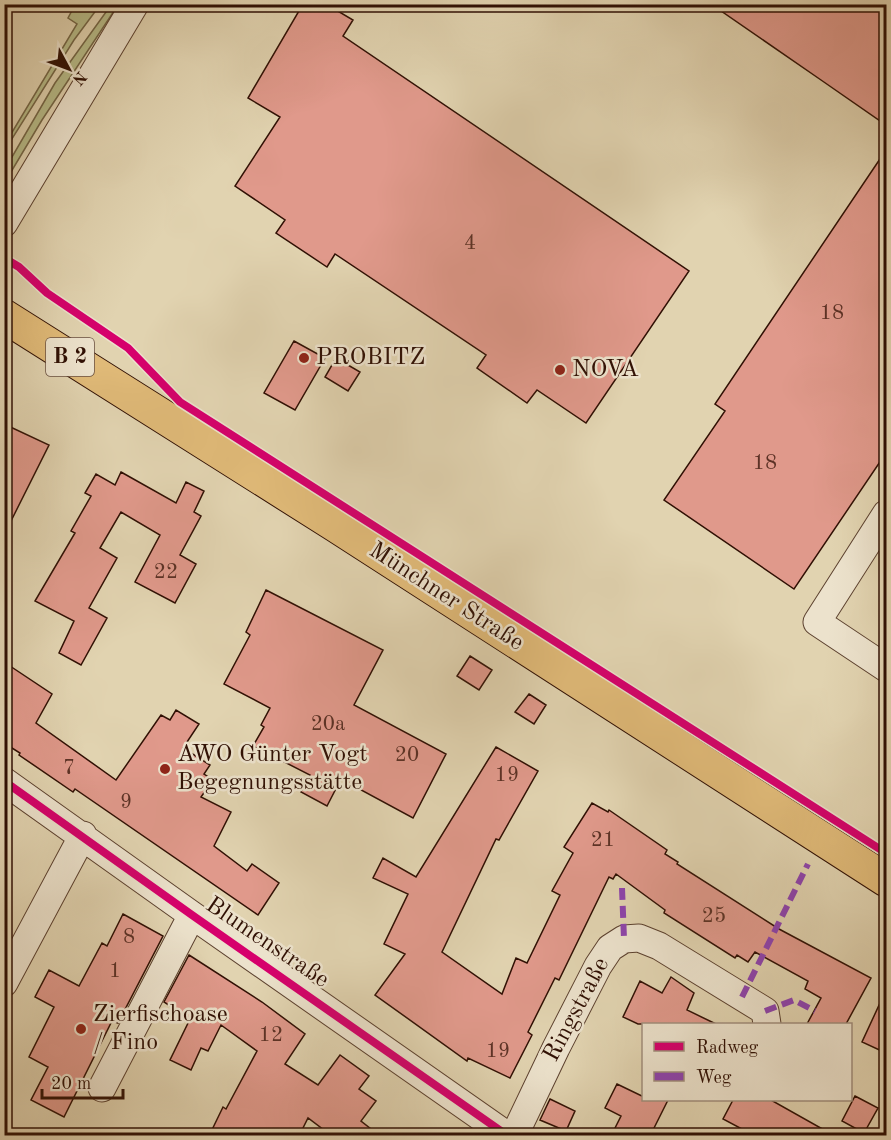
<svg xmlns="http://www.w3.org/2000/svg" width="891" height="1140" font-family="'Old Standard TT',serif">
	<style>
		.green { fill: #b7bb88; stroke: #746646; stroke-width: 1.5 }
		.building { fill: #e0998b; stroke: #301004; stroke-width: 1.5 }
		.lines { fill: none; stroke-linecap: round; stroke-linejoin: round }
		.minor-casing { stroke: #5c412f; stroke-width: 29 }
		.major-casing { stroke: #301004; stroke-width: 35 }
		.minor { stroke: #ece2cc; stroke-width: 27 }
		.major { stroke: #e0ba78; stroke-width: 33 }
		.quiet { stroke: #8e44ad; stroke-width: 6; stroke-dasharray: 12 6; stroke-linecap: butt }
		.cycleway-casing { stroke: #ece2cc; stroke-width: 11 }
		.cycleway { stroke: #d6006c; stroke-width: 8 }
		.poi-dot { fill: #8f2418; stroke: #ece2cc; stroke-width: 2 }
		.labels { text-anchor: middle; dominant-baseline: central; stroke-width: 5; stroke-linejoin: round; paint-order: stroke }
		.number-label { font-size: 21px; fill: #5c3226 }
		.shield { fill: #ece2cc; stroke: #684f40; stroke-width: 1.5 }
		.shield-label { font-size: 22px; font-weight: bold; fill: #301004 }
		.poi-label { font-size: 24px; fill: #301004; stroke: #ece2cc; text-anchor: start }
		.street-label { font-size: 24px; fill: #301004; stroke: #ece2cc }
	</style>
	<rect width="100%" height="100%" fill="#e1d3b0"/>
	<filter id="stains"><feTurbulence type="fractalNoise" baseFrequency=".00333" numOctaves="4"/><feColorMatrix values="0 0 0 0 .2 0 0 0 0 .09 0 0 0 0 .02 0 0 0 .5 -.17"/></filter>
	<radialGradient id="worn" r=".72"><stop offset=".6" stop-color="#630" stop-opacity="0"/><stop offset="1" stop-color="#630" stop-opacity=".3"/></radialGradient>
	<!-- green -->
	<path class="green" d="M75 5H84L93 10 97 5H100L74 40 5 150V144L77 24 68 18Z
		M111 5H118L42 120 5 182V169L55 83Z"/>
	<!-- building -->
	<path class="building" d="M303 4H326L353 20 343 36 689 271 586 423 537 390 527 403 477 368 486 355 335 254 327 267 276 233 285 220 235 186 280 117 248 98Z
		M711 4H886V125L821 80Z
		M886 150V453L794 589 664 500 725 411 715 404Z
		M294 341 325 358 295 410 264 393Z
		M336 358 360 372 348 391 325 377Z
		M4 424 49 445 4 535Z
		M121 472 176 503 186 482 204 491 194 512 201 516 180 555 196 564 175 603 135 582 160 535 121 512 100 548 117 558 89 608 107 618 81 665 59 653 74 621 35 601 75 533 71 531 91 496 85 493 96 474 115 485Z
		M266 590 383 650 354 705 446 754 413 818 341 779 327 806 301 792 310 775 253 746 264 727 261 725 270 708 224 684 250 635 246 632Z
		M470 656 492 670 479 690 457 676Z
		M4 662 52 694 36 723 116 780 161 715 170 720 176 710 199 724 183 748 210 765 204 774 213 780 201 797 231 812 214 846 247 871 252 864 279 883 258 915 75 789 73 792 19 755 20 753 4 743Z
		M529 694 546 705 534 724 515 712Z
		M496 747 538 771 499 840 496 839 442 952 502 994 516 958 527 963 560 895 552 891 573 853 564 847 592 803 608 812 609 810 667 850 665 854 678 862 677 864 779 929 871 978 846 1024H807L821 998 805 989 808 981 755 952 748 962 737 955 735 958 664 913 665 910 616 874 613 879 609 877 559 980 555 978 528 1032 532 1035 510 1078 468 1058 467 1061 375 995 405 954 384 944 408 894 373 878 383 858 416 877Z
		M123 914 163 936 118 1023 112 1021 64 1117 31 1100 48 1067 29 1057 54 1007 35 997 49 970 79 986 102 943 107 946Z
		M189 955 262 1002 305 1034 285 1064 318 1085 340 1055 369 1076 359 1089 376 1101 361 1121 380 1136H332L308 1118 299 1136H209L223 1107 226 1109 257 1051 221 1025 208 1051 201 1048 191 1070 170 1060 190 1019 164 1002Z
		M671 977 694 993 687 1010 716 1024H638L623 1017 640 981 662 993Z
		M886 990V1053L862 1042Z
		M617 1084 644 1097V1100H668L650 1136H611L621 1116 605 1108Z
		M855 1096 878 1108 864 1133 842 1121Z
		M550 1099 575 1111 566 1131 540 1120Z
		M733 1100H771L835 1136H755L723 1119Z"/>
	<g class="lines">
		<defs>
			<path id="minor" d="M4 223 135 4
				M886 514 817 622 886 668
				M4 781 192 915 508 1136
				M4 983 83 835
				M102 1088 192 915
				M514 1136 556 1048 598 966 610 948 624 939 639 938 659 946 765 1011 767 1024"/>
			<path id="major" d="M4 316 335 525 886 880"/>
		</defs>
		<!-- minor casing -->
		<use href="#minor" class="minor-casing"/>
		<!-- major casing -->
		<use href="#major" class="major-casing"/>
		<!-- minor -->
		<use href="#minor" class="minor"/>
		<!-- major -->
		<use href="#major" class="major"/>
		<!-- quiet -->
		<path class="quiet" d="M622 888 624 939
			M742 997 808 864
			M765 1011 794 1000 815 1011"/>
		<defs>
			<path id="cycleway" d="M4 258 19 267 47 293 128 348 180 402 886 853
				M4 781 192 915 508 1136"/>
		</defs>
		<!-- cycleway casing -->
		<use href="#cycleway" class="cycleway-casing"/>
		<!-- cycleway -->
		<use href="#cycleway" class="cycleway"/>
	</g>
	<!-- markers -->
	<g class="poi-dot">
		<circle cx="304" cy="358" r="6"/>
		<circle cx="560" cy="370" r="6"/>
		<circle cx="165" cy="769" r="6"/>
		<circle cx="81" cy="1029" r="6"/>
	</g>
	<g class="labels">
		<!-- number labels -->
		<g class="number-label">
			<text x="470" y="243">4</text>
			<text x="832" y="313">18</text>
			<text x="765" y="463">18</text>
			<text x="166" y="572">22</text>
			<text x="328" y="724">20a</text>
			<text x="407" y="755">20</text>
			<text x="69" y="768">7</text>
			<text x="507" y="775">19</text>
			<text x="126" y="802">9</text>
			<text x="603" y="840">21</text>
			<text x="714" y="916">25</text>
			<text x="129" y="937">8</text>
			<text x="115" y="971">1</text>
			<text x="271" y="1035">12</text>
			<text x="498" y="1051">19</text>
		</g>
		<!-- shield labels -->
		<rect class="shield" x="46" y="338" width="48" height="38" rx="4.5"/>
		<g class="shield-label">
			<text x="70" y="357">B 2</text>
		</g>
		<!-- poi labels -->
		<g class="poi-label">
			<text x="316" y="358">PROBITZ</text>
			<text x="572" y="370">NOVA</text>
			<text x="177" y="755">AWO Günter Vogt<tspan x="177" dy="28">Begegnungsstätte</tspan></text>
			<text x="93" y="1015">Zierfischoase<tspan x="93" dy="28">/ Fino</tspan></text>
		</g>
		<!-- street labels -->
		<g class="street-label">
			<text transform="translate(446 597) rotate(33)">Münchner Straße</text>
			<text transform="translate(267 943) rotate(34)">Blumenstraße</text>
			<text transform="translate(577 1010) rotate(-62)">Ringstraße</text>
		</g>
	</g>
	<!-- margin -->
	<rect width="891" height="1140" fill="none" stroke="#e1d3b0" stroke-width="24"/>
	<rect x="6" y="6" width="879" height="1128" fill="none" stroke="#301004" stroke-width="3"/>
	<rect x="12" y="12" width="867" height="1116" fill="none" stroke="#301004" stroke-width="1.5"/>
	<!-- legend -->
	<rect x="642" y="1023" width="210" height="78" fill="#ece2cc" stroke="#a18e7c" stroke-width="1.5"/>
	<rect x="654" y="1042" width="30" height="9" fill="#d6006c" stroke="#a18e7c" stroke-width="1.5"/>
	<text x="696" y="1053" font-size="18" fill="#301004">Radweg</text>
	<rect x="654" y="1072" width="30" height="9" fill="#8e44ad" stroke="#a18e7c" stroke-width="1.5"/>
	<text x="696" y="1083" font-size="18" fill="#301004">Weg</text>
	<!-- north arrow -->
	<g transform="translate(69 69) rotate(131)" stroke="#ece2cc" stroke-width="4.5" paint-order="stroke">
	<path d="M0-4.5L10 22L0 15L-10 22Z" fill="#301004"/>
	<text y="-9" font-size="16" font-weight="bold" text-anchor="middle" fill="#301004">N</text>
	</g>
	<!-- scale -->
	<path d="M42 1089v9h81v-9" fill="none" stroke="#301004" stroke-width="3"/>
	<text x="51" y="1089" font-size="18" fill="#301004" stroke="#ece2cc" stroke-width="4.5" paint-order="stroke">20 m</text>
	<rect width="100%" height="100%" filter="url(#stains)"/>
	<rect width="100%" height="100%" fill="url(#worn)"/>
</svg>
